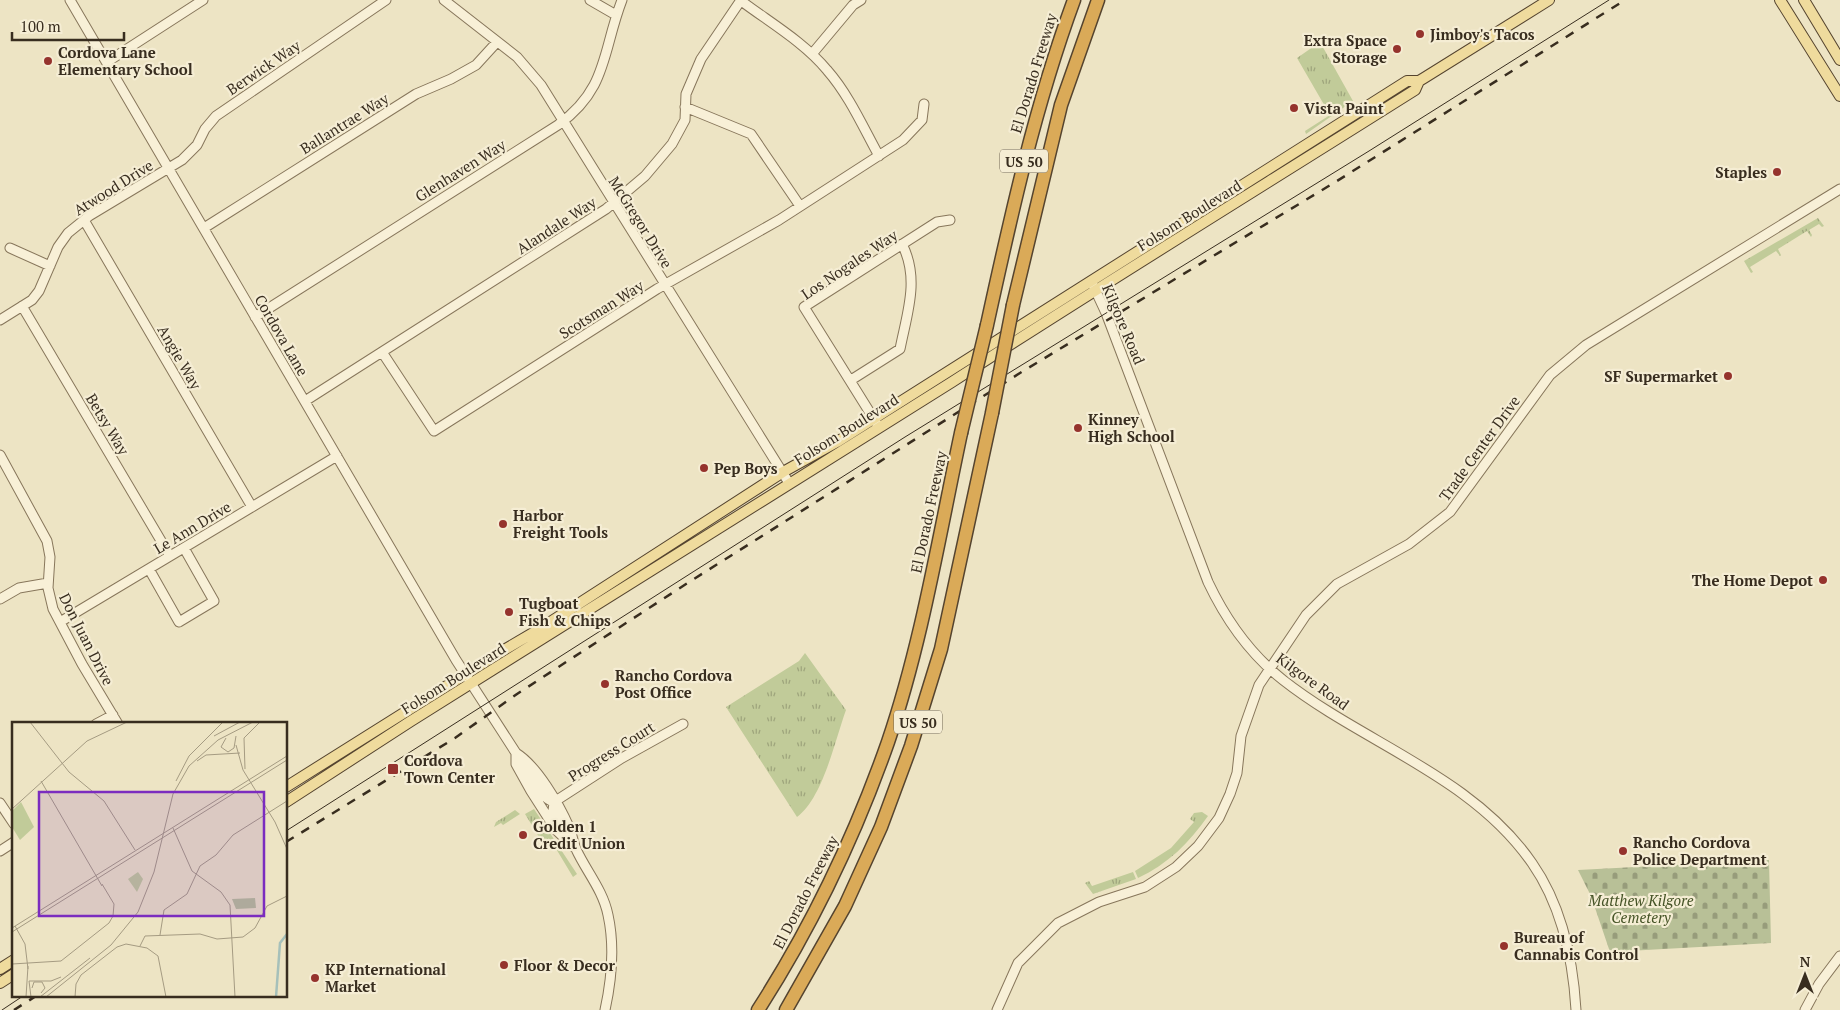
<svg xmlns="http://www.w3.org/2000/svg" width="1840" height="1010" font-family="'PT Serif',serif">
	<style>
		.grass { fill: url(#grass-tufts) }
		.cemetery { fill: url(#cemetery-stones) }
		.lines { fill: none; stroke-linecap: round; stroke-linejoin: round }
		.minor-casing { stroke: #87765b; stroke-width: 11 }
		.major-casing { stroke: #55442f; stroke-width: 12 }
		.highway-casing { stroke: #55442f; stroke-width: 15 }
		.minor { stroke: #f8f0d7; stroke-width: 9 }
		.major { stroke: #efdb9d; stroke-width: 10 }
		.highway { stroke: #daaa58; stroke-width: 12 }
		.tram { stroke: #382d1f; stroke-width: 1 }
		.rail { stroke: #382d1f; stroke-width: 2.5; stroke-dasharray: 9 9; stroke-linecap: butt }
		.highway-bridge-casing { stroke: #55442f; stroke-width: 15; stroke-linecap: butt }
		.highway-bridge { stroke: #daaa58; stroke-width: 12 }
		.poi-dot { fill: #95332d; stroke: #f5edd4; stroke-width: 2 }
		.labels { text-anchor: middle; dominant-baseline: central; stroke-width: 4.5; stroke-linejoin: round; paint-order: stroke }
		.shield { fill: #f5edd4; stroke: #716755; stroke-width: 1 }
		.shield-label { font-size: 14px; font-weight: bold; fill: #382d1f }
		.poi-label { font-size: 15px; font-weight: bold; fill: #382d1f; stroke: #f5edd4; text-anchor: start }
		.street-label { font-size: 15px; fill: #382d1f; stroke: #f5edd4 }
		.park-label { font-size: 15px; font-style: italic; fill: #455326; stroke: #f5edd4 }
		.inset-river { fill: none; stroke: #a6c0ba; stroke-width: 2.5 }
		.inset-road { fill: none; stroke: #a59b82; stroke-width: 1 }
		.view { fill: #7b2cbf; fill-opacity: 0.15; stroke: #7b2cbf; stroke-width: 2.5 }
		.inset-edge { fill: none; stroke: #382d1f; stroke-width: 2.5 }
	</style>
	<defs>
		<pattern id="grass-tufts" width="24" height="20" patternUnits="userSpaceOnUse" patternTransform="scale(1.25)"><rect width="24" height="20" fill="#c1cb99"/><path d="M3 7l-1-3M5 7V3M7 7l1-3M15 17l-1-3M17 17v-4M19 17l1-3" fill="none" stroke="#9ea57c"/></pattern>
		<pattern id="cemetery-stones" width="16" height="16" patternUnits="userSpaceOnUse" patternTransform="scale(1.25)"><rect width="16" height="16" fill="#b8c097"/><path d="M2 7V4a2 2 0 0 1 4 0v3zM10 15v-3a2 2 0 0 1 4 0v3z" fill="#979c7b"/></pattern>
	</defs>
	<rect width="100%" height="100%" fill="#ede4c4"/>
	<!-- grass -->
	<path class="grass" d="M1320 42 1353 101 1306 134 1305 131 1330 115 1297 58Z
		M1818 218 1824 226 1822 227 1819 224 1809 230 1812 235 1811 237 1807 231 1778 249 1781 255 1780 256 1776 251 1750 267 1753 272 1751 273 1744 261Z
		M805 653 846 710C835 740 823 798 797 817L726 707 799 661Z
		M534 809 577 874 573 877 555 847 552 846 549 850 546 845H544L525 814Z
		M515 810 520 814 503 825 501 823 494 827 496 822Z
		M1202 812 1208 816C1189 843 1168 864 1138 878L1135 871 1171 848 1194 822 1190 819 1194 813Z
		M1133 872 1136 879 1093 894 1085 883 1089 881 1092 886Z"/>
	<!-- cemetery -->
	<path class="cemetery" d="M1769 860 1771 943 1610 952 1591 896 1578 870Z"/>
	<g class="lines">
		<defs>
			<path id="minor" d="M70 0 456 660 516 753C537 766 559 804 569 827 572 834 573 842 576 849 586 871 603 890 608 915 615 947 612 978 605 1010
				M444 0 517 57 541 85 789 483
				M590 0 616 15
				M740 0C769 22 804 42 827 70 849 95 863 127 879 156
				M812 54 853 5 861 0
				M107 62 203 0
				M685 107 751 134 800 206
				M84 220 252 507
				M204 228 416 94 451 79 476 65 497 42
				M10 248 50 266
				M1093 285 1106 313 1208 582C1226 620 1250 654 1283 680 1363 743 1472 776 1532 863 1562 906 1573 959 1576 1010
				M22 306 170 556
				M255 317 558 125C608 89 602 52 622 0
				M0 320 32 300 39 291 58 247 68 233 89 216 182 160 197 145 205 129 216 116 386 0
				M382 352 434 431 657 289 779 220 903 140 922 120 924 104
				M851 380 900 349C907 313 920 279 902 244
				M305 401 606 209 645 176 672 144 685 120 686 94 701 59 741 0
				M877 424 804 307 937 222 950 220
				M0 455 47 541 50 557 48 588 53 609 82 664 118 724
				M149 569 179 622 214 601 184 548
				M0 599 19 588 48 583
				M60 622 337 456
				M96 724 113 715
				M516 753V764L531 791 556 830 576 849
				M516 764C535 771 535 796 554 802
				M554 802 622 758 683 724
				M554 802 553 811 562 827 564 838
				M0 803 14 824
				M0 851 14 842
				M997 1010 1018 963 1058 923 1099 902 1145 887 1176 867 1198 846 1219 818 1230 794 1237 773 1241 736 1259 685 1306 615 1337 584 1409 544 1450 512 1550 375 1586 345 1840 189
				M1805 1010 1819 984 1840 956"/>
			<path id="major" d="M1780 0 1840 96
				M1804 0 1840 60
				M286 787 504 650 538 630 783 472 837 442 1407 81H1419L1424 78 1549 0
				M286 802 411 721 952 382C1105 283 1261 187 1415 90L1419 81
				M0 969 14 960
				M0 983 14 974"/>
			<path id="highway" d="M1013 305 1061 105 1098 0
				M987 325C1011 215 1035 106 1074 0
				M758 1010C812 926 855 836 888 742 922 642 939 536 961 433
				M786 1010 845 906 881 827 911 746 941 649 992 413"/>
		</defs>
		<!-- minor casing -->
		<use href="#minor" class="minor-casing"/>
		<!-- major casing -->
		<use href="#major" class="major-casing"/>
		<!-- highway casing -->
		<use href="#highway" class="highway-casing"/>
		<!-- minor -->
		<use href="#minor" class="minor"/>
		<!-- major -->
		<use href="#major" class="major"/>
		<!-- highway -->
		<use href="#highway" class="highway"/>
		<!-- tram -->
		<path class="tram" d="M286 831 905 437 1369 151 1609 0
			M2 1010 23 996"/>
		<!-- rail -->
		<path class="rail" d="M286 842 455 738 517 694 686 584 1020 373 1337 181 1625 0
			M14 1010 36 996"/>
		<defs>
			<path id="highway-bridge" d="M992 413 1013 305
				M961 433 987 325"/>
		</defs>
		<!-- highway-bridge casing -->
		<use href="#highway-bridge" class="highway-bridge-casing"/>
		<!-- highway-bridge -->
		<use href="#highway-bridge" class="highway-bridge"/>
	</g>
	<!-- markers -->
	<g class="poi-dot">
		<circle cx="1420" cy="34" r="5"/>
		<circle cx="1397" cy="49" r="5"/>
		<circle cx="48" cy="61" r="5"/>
		<circle cx="1294" cy="108" r="5"/>
		<circle cx="1777" cy="172" r="5"/>
		<circle cx="1728" cy="376" r="5"/>
		<circle cx="1078" cy="428" r="5"/>
		<circle cx="704" cy="468" r="5"/>
		<circle cx="503" cy="524" r="5"/>
		<circle cx="1823" cy="580" r="5"/>
		<circle cx="509" cy="612" r="5"/>
		<circle cx="605" cy="684" r="5"/>
		<rect x="387" y="763" width="12" height="12" rx="2.5"/>
		<circle cx="523" cy="835" r="5"/>
		<circle cx="1623" cy="851" r="5"/>
		<circle cx="1504" cy="946" r="5"/>
		<circle cx="504" cy="965" r="5"/>
		<circle cx="315" cy="978" r="5"/>
	</g>
	<g class="labels">
		<!-- shield labels -->
		<g class="shield">
			<rect x="1000" y="149.5" width="48" height="23" rx="4"/>
			<rect x="894" y="710.5" width="48" height="23" rx="4"/>
		</g>
		<g class="shield-label">
			<text x="1024" y="161">US 50</text>
			<text x="918" y="722">US 50</text>
		</g>
		<!-- poi labels -->
		<g class="poi-label">
			<text x="1430" y="34">Jimboy's Tacos</text>
			<text x="1387" y="40" text-anchor="end">Extra Space<tspan x="1387" dy="17">Storage</tspan></text>
			<text x="58" y="52">Cordova Lane<tspan x="58" dy="17">Elementary School</tspan></text>
			<text x="1304" y="108">Vista Paint</text>
			<text x="1767" y="172" text-anchor="end">Staples</text>
			<text x="1718" y="376" text-anchor="end">SF Supermarket</text>
			<text x="1088" y="419">Kinney<tspan x="1088" dy="17">High School</tspan></text>
			<text x="714" y="468">Pep Boys</text>
			<text x="513" y="515">Harbor<tspan x="513" dy="17">Freight Tools</tspan></text>
			<text x="1813" y="580" text-anchor="end">The Home Depot</text>
			<text x="519" y="603">Tugboat<tspan x="519" dy="17">Fish &amp; Chips</tspan></text>
			<text x="615" y="675">Rancho Cordova<tspan x="615" dy="17">Post Office</tspan></text>
			<text x="404" y="760">Cordova<tspan x="404" dy="17">Town Center</tspan></text>
			<text x="533" y="826">Golden 1<tspan x="533" dy="17">Credit Union</tspan></text>
			<text x="1633" y="842">Rancho Cordova<tspan x="1633" dy="17">Police Department</tspan></text>
			<text x="1514" y="937">Bureau of<tspan x="1514" dy="17">Cannabis Control</tspan></text>
			<text x="514" y="965">Floor &amp; Decor</text>
			<text x="325" y="969">KP International<tspan x="325" dy="17">Market</tspan></text>
		</g>
		<!-- street labels -->
		<g class="street-label">
			<text transform="translate(263 67) rotate(-34)">Berwick Way</text>
			<text transform="translate(1033 73) rotate(-73)">El Dorado Freeway</text>
			<text transform="translate(344 123) rotate(-32)">Ballantrae Way</text>
			<text transform="translate(460 170) rotate(-32)">Glenhaven Way</text>
			<text transform="translate(113 187) rotate(-32)">Atwood Drive</text>
			<text transform="translate(1189 215) rotate(-32)">Folsom Boulevard</text>
			<text transform="translate(641 222) rotate(58)">McGregor Drive</text>
			<text transform="translate(556 225) rotate(-33)">Alandale Way</text>
			<text transform="translate(849 264) rotate(-34)">Los Nogales Way</text>
			<text transform="translate(601 309) rotate(-32)">Scotsman Way</text>
			<text transform="translate(1124 324) rotate(67)">Kilgore Road</text>
			<text transform="translate(282 335) rotate(60)">Cordova Lane</text>
			<text transform="translate(180 357) rotate(60)">Angie Way</text>
			<text transform="translate(108 424) rotate(59)">Betsy Way</text>
			<text transform="translate(846 429) rotate(-32)">Folsom Boulevard</text>
			<text transform="translate(1479 448) rotate(-54)">Trade Center Drive</text>
			<text transform="translate(928 512) rotate(-78)">El Dorado Freeway</text>
			<text transform="translate(192 527) rotate(-31)">Le Ann Drive</text>
			<text transform="translate(87 639) rotate(63)">Don Juan Drive</text>
			<text transform="translate(453 678) rotate(-32)">Folsom Boulevard</text>
			<text transform="translate(1313 681) rotate(36)">Kilgore Road</text>
			<text transform="translate(611 751) rotate(-32)">Progress Court</text>
			<text transform="translate(805 892) rotate(-63)">El Dorado Freeway</text>
		</g>
		<!-- park labels -->
		<g class="park-label">
			<text x="1641" y="900">Matthew Kilgore<tspan x="1641" dy="17">Cemetery</tspan></text>
		</g>
	</g>
	<!-- overview -->
	<g transform="translate(12 722)">
		<rect width="275" height="275" fill="#ede4c4"/>
		<path d="M126 150 131 157 125 170 116 157Z" fill="#c1cb99"/>
		<path d="M243 176 244 186 224 187 220 177Z" fill="#b8c097"/>
		<path d="M9 80 22 105 8 118 0 105V89Z" fill="#c1cb99"/>
		<path class="inset-river" d="M264 275 268 221 275 212"/>
		<path class="inset-road" d="M18 0 57 50 92 79 123 128M202 14 228 0M214 16 209 25 216 30 222 26 224 14M224 23 231 48 263 100 275 127M185 39 194 33 228 31M233 47 232 16 248 0M29 59 90 164M164 59 177 34 211 0M0 87 75 19 115 0M161 106 180 149 209 170 218 183 223 275M3 204 13 222 16 247M0 206 275 34M0 210 275 38M148 213 152 188 175 172 188 144 204 133 221 113 275 79M128 224 133 214 188 212 205 217 231 215 243 206 255 184 275 174M0 242 49 239 97 201 101 194 102 182 90 162M17 259 19 275M17 259H39L49 255M20 266 22 260H30L33 266 29 271M14 275 16 244M28 275 78 236M34 275 99 223 126 190 142 150 161 72 177 44 206 18 241 0M63 275 64 262 69 253 105 225 114 222 135 226 146 234 154 275"/>
		<path class="view" d="M27 70H252V194H27Z"/>
		<rect width="275" height="275" class="inset-edge"/>
	</g>
	<!-- north arrow -->
	<g transform="translate(1805 975)" stroke="#f5edd4" stroke-width="4" paint-order="stroke">
	<path d="M0-4L9 19L0 12L-9 19Z" fill="#382d1f"/>
	<text y="-8" font-size="14" font-weight="bold" text-anchor="middle" fill="#382d1f">N</text>
	</g>
	<!-- scale -->
	<path d="M12 32v8h112v-8" fill="none" stroke="#382d1f" stroke-width="2.5"/>
	<text x="20" y="32" font-size="15" fill="#382d1f" stroke="#f5edd4" stroke-width="4" paint-order="stroke">100 m</text>
</svg>
